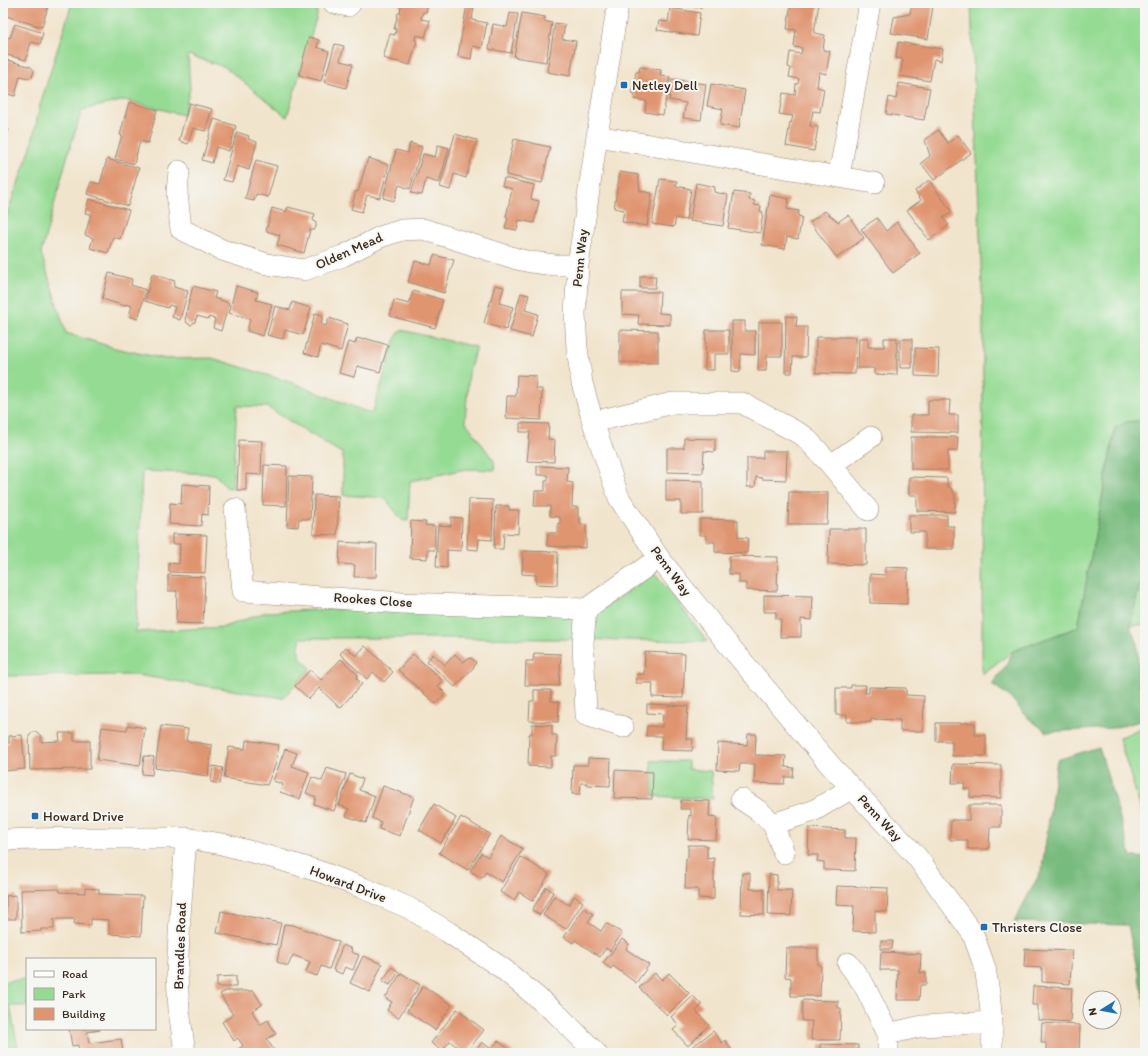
<svg xmlns="http://www.w3.org/2000/svg" width="1148" height="1056" font-family="Itim,sans-serif">
	<style>
		.green { fill: #96db94; stroke: #688259 }
		.forest { fill: #78bb7e; stroke: #5a724e }
		.building { fill: #e09571 }
		.lines { fill: none; stroke-linecap: round; stroke-linejoin: round }
		.minor-casing { stroke: #968775; stroke-width: 22 }
		.minor { stroke: #fff; stroke-width: 21 }
		.poi-dot { fill: #1f6fb2; stroke: #f6f6f2; stroke-width: 1.5 }
		.labels { text-anchor: middle; dominant-baseline: central; stroke-width: 4; stroke-linejoin: round; paint-order: stroke }
		.poi-label { font-size: 14px; fill: #3b2a1e; stroke: #f6f6f2; text-anchor: start }
		.street-label { font-size: 14px; fill: #3b2a1e; stroke: #f6f6f2 }
	</style>
	<rect width="100%" height="100%" fill="#f6f6f2"/>
	<filter id="ink" filterUnits="userSpaceOnUse"><feTurbulence type="fractalNoise" baseFrequency=".025" numOctaves="2"/><feDisplacementMap in="SourceGraphic" scale="8" xChannelSelector="R" yChannelSelector="G"/><feConvolveMatrix kernelMatrix="1 2 1 2 8 2 1 2 1" color-interpolation-filters="sRGB"/></filter>
	<filter id="wash" filterUnits="userSpaceOnUse"><feTurbulence type="fractalNoise" baseFrequency=".012" numOctaves="4" result="noise"/><feDisplacementMap in="SourceGraphic" scale="16" xChannelSelector="R" yChannelSelector="G"/><feGaussianBlur stdDeviation="0.9" result="paint"/><feColorMatrix in="noise" values="0 0 0 0 0 0 0 0 0 0 0 0 0 0 0 0 0 1.4 0 .05"/><feComposite in="paint" operator="in"/></filter>
	<g filter="url(#wash)">
		<rect width="100%" height="100%" fill="#f1e4cc"/>
		<!-- green -->
		<path class="green" d="M72 3H317V15L287 117 225 67 188 55 190 89 183 115 125 100 82 110 68 154 41 253 66 333 115 348 166 359 212 358 293 383 372 414 396 337 401 330 476 347 469 372 465 421 494 461 495 470 466 469 410 481 408 521 402 520 385 498 343 495V454L267 407 237 406 232 488 226 487 215 474 142 471 136 632 224 627 266 612 392 607 597 613 655 573 707 641 461 638H301C296 653 299 658 311 668L283 698 137 675 3 676V225L31 147 40 105Z
			M971 3H1145V420L1127 422 1115 428 1078 627 1013 651 982 674 983 315Z
			M1145 569V625H1134L1130 627 1141 579Z
			M1145 726V823L1119 738Z
			M651 761H688V769L711 771 713 799 653 796Z
			M27 979V1006H10L19 1053H3V982Z"/>
		<!-- forest -->
		<path class="forest" d="M1142 420H1145V569L1141 579 1130 627 1137 641 1140 692 1145 720 1113 728 1047 732 1028 718 1010 697 992 684 1006 666 1013 651 1078 627 1115 428 1127 422Z
			M1099 747 1131 856 1145 858V1007L1128 925 1014 922 1042 869 1057 760Z"/>
		<g id="blocks">
			<!-- building -->
			<path class="building" d="M4 3H49L42 27 3 15V7Z
				M399 3H428L426 12H423L421 19 430 21 425 37 416 35 415 40 417 41 410 65 383 58 390 34 395 35 396 29H394L398 13H400L401 6 398 5Z
				M678 3H702L701 8 678 4Z
				M791 3H819L814 33 825 35 823 50 830 51 826 74 819 72 817 87 824 89 820 112 813 111 810 126 818 127 814 151 786 146 790 122 791 123 793 116 779 114 783 93 795 95 796 84H798L799 79 789 77 791 68 788 67 790 52 801 54 802 48 794 47 796 30 787 29Z
				M912 3 933 6 928 39 891 33 894 17 910 14Z
				M467 4 474 6 472 20 487 23 482 48 473 46 471 59 458 56Z
				M670 8 700 13 697 36 657 30 659 21 668 22Z
				M510 13 518 14 511 53 489 49 493 24 507 27Z
				M522 13 545 17 544 21 552 23 546 62 514 57Z
				M555 23 565 25 562 39 576 41 570 76 547 72Z
				M15 24 43 33 40 44 31 42 26 60 3 54V36L10 38Z
				M309 37 319 40 317 47 329 51 321 81 299 75Z
				M898 42 943 49 941 61 934 59 930 81 900 76 903 59 896 58Z
				M335 44 344 46 340 61 353 64 346 88 324 82Z
				M4 59 31 67 34 71 32 77 28 78 20 76 15 96 3 93V62Z
				M640 67 661 70 660 76 670 77 663 115 645 112 646 101 634 99 635 94 632 93 636 72H639Z
				M672 79 706 84 701 120 683 118 686 103 669 100Z
				M899 83 930 88 924 120 886 114 889 97 896 99Z
				M711 84 745 90 739 128 720 125 723 109 707 106Z
				M129 102 157 110 148 143 140 141 134 164 115 159 122 135H120Z
				M189 103 212 109 205 131 193 128 188 144 179 141Z
				M214 119 236 126 229 151 216 147 212 163 202 160Z
				M3 127 9 130 3 139Z
				M938 130 948 143 958 135 971 153 934 180 921 163 930 156 925 140Z
				M237 132 249 136 248 139 257 142 249 170 237 166 232 182 223 180Z
				M455 134 477 140 466 178 454 174 450 190 440 187Z
				M514 139 550 147 542 183 506 175Z
				M410 143 422 147 410 189 399 185 394 201 383 198 396 150 408 153Z
				M438 145 449 148 439 183 426 179 422 195 411 193 423 154 435 157Z
				M368 158 389 165 380 198 367 195 362 212 351 209 356 191 358 192Z
				M107 159 139 168 128 206 87 194 91 182 100 184Z
				M256 160 277 166 268 197 256 194 254 201 245 199Z
				M620 172 638 175 640 191 652 193 647 226 622 222 624 210 614 208Z
				M504 178 534 185 531 199 539 201 534 223 519 220 517 230 505 228 508 218 506 217 512 189 502 186Z
				M660 179 677 181 676 186 691 189 686 220 676 218 674 227 652 224Z
				M929 180 952 212 943 218 949 225 929 240 907 210 921 200 915 191Z
				M696 183 715 187 714 192 728 195 723 226 690 221Z
				M734 192 750 194 749 200 755 201 754 205 761 206 760 211 763 212 760 233 728 228Z
				M770 195 789 199 787 209 799 211 798 216 802 217 798 239 787 237 785 249 762 245Z
				M89 199 129 210 120 239 113 237 108 253 90 248 93 238 85 235 91 214 85 213Z
				M288 207 315 214 313 220 316 223V227L314 230H310L304 253 277 245 280 235 266 231 272 208 286 212Z
				M825 211 838 222 848 215 864 238 837 258 810 222Z
				M877 218 886 231 897 222 920 253 893 273 861 229Z
				M434 255 454 260 444 293 408 282 415 261 431 265Z
				M109 273 132 279 131 285 146 290 138 319 129 316 132 306 125 304V306L102 299Z
				M152 274 175 281 174 287 188 291 180 320 172 317 175 307 169 305 168 308 145 301Z
				M640 276H656L655 288H640Z
				M495 285 504 287 499 303 513 307 506 330 484 323Z
				M193 286 216 292 214 298 229 303 221 331 213 328 215 319 209 317 208 319 197 316 195 322 191 325 187 323 185 319 187 313H186Z
				M236 286 258 292 256 300 272 304 263 336 247 331 250 319 229 313Z
				M413 291 443 300 435 328 390 316 394 300 409 304Z
				M622 292H660L659 313 670 314V325L638 324 639 315 622 314Z
				M521 293 529 295 525 310 538 314 532 337 510 331Z
				M292 302 311 308 303 335 285 330 283 339 267 335 275 306 290 310Z
				M315 313 323 315 321 324 326 326 329 318 348 324 341 351 321 345 318 357 304 353Z
				M786 316 797 317 796 327H807L806 357H793L792 373H785Z
				M732 321H745V331H755V355L741 354 740 372 732 371Z
				M759 322H782V356H767L766 371H758Z
				M620 330 658 331V363L620 362Z
				M706 330H729V354H714V370H705Z
				M816 337H856L855 374 816 373Z
				M357 338 364 340V338L388 345 380 372 357 366 354 377 339 373 348 342 355 344Z
				M859 338H868V347H884V338H897V375L874 374V368H858Z
				M900 339H912V368H900Z
				M915 348 939 349 938 377 915 376Z
				M517 375 536 376V389H542L541 420 506 418 507 396H516Z
				M928 400H950L949 415H958V433L911 432V415H928Z
				M520 423 549 424 548 439 555 440 554 462 527 461 530 432H520Z
				M911 437H958L957 451H948V470L911 469Z
				M684 438 715 439V452L704 451 703 473 667 472V448H684Z
				M239 440 262 441 261 475 246 474V490H237Z
				M763 451H787L786 480 762 479V478L756 477 755 487H747V458H763Z
				M264 465 287 466 286 506 263 505Z
				M537 466 568 467 567 482 573 483 572 507H578V517H580V524L586 525V548L547 546 548 533H558V523L560 524V517L550 516V506H534L535 491H545V481H548V475H537Z
				M289 476 312 477 310 519H299L298 527 287 526Z
				M909 477 947 478V486L952 489 955 496V512L917 511V495H909Z
				M666 480 703 481V514H681V501H666Z
				M182 484 209 486 208 515 202 514 201 526 169 524 170 503 181 504Z
				M789 492H828L827 524H788Z
				M314 495 339 496 337 535 313 534Z
				M469 499 493 500 492 540 479 539 478 550 467 549Z
				M496 506H509V510H519L518 534 504 533 503 549H494Z
				M909 515H947V526H954V549H925V532H909Z
				M451 517 462 518 461 551 447 550V568L436 567 438 525 451 526Z
				M700 519 738 520V537L748 538 747 553 715 552V542H707L706 535H700Z
				M411 521 426 522 425 525 435 526V550H428L427 559 410 558Z
				M829 529H866V565L828 564Z
				M172 534 207 535 205 573 169 572V563L179 564 180 544H172Z
				M340 542 377 544 376 577H354L355 565 339 564Z
				M523 551 558 552 557 585 536 584V575L522 574Z
				M729 556 778 557 777 591 746 590V583H739V574H729Z
				M885 567 908 568 907 604 870 603V574L885 575Z
				M168 575 205 577 203 624 176 623 177 591H168Z
				M764 595 813 596 812 620 801 619V637H780L781 619H776V612H764Z
				M365 646 393 672 384 682 373 672 367 679 340 654 346 647 356 656Z
				M645 652 685 654 683 698 652 697 653 683H636L637 674H644Z
				M534 653 561 654 559 686 525 685 526 661H533Z
				M413 654 443 681 438 686 445 693 436 704 398 670Z
				M433 654 445 665 455 654 463 662 466 660 471 658 476 662 474 667 455 687 427 661Z
				M341 659 358 675 356 678 362 684 340 708 319 688 309 699 295 686 310 670 321 680Z
				M851 685H866L865 693H869V687L906 688V695L924 696 923 731H900V720L871 719V722H847V715H836V688H851Z
				M534 690H551V701L559 702 558 722 529 721 530 701H534Z
				M647 704 688 706 686 739H693L692 751 661 750 662 736H646L647 726 662 727 663 714 647 713Z
				M936 723H975V735H986V756H952V741H936Z
				M532 724 552 725V735H557L556 756H551V767L528 766 529 734H532Z
				M128 725 145 728 140 766 97 760 102 727 127 730Z
				M161 726 188 729 186 741 212 745 208 776 155 768Z
				M33 732H37L41 736V742L60 741 59 733H74V741H90V769L30 770 29 736Z
				M748 734H756L755 755 786 756 785 767 794 768 793 777H785L784 784 754 783 755 764H740L739 771 717 770 718 743 747 745Z
				M22 735 25 769 3 771V744L9 743V736Z
				M246 740 279 745 276 763 267 785 224 778 229 747 245 749Z
				M285 749 297 753 292 766 309 772 300 799 280 792 283 784 273 781Z
				M144 756 154 757 152 775 142 774Z
				M588 758 611 759 610 786 587 785V783H581L580 794H572L573 765H588Z
				M953 764 1001 765V798L970 797V789H964L965 783H952Z
				M213 766 223 768 220 784 211 782Z
				M327 768 346 774 334 811 314 804 316 797 306 793 312 777 322 781Z
				M615 770 653 772 652 799 614 798Z
				M350 774 363 779 359 790 375 796 366 823 346 816 349 809 339 805Z
				M383 786 414 797 400 836 379 829 381 822 372 818Z
				M681 800 710 801 709 816 717 817 716 840 688 839 689 815 691 816V809H680Z
				M434 804 456 818 441 843 419 830Z
				M969 805H1001V827H990L989 849H968V840H950L951 820H969Z
				M461 817 490 834 468 870 439 853Z
				M809 828 845 830V838H856L855 871 824 870V862L817 861 818 855H808Z
				M501 836 523 849 502 882 486 872 482 878 470 871 481 853 488 857Z
				M688 845H707V859L714 858V899L698 898V889H685L686 858H688Z
				M521 857 549 874 533 901 519 892 514 900 500 892Z
				M742 873H750V889H764V915L741 914Z
				M769 874 777 875V890H792L791 916 768 915Z
				M837 886 888 888 887 912 875 911V932L853 931 854 906 836 905Z
				M546 887 553 892 540 915 532 910Z
				M85 888 99 889V894L143 896 141 936 109 934V920L91 919V925L74 924 75 919H54V929H41V931L22 932 21 890 59 889 60 892 85 893Z
				M16 895V919H6V896Z
				M554 896 569 905 574 896 583 902 566 929 543 915Z
				M584 908 593 914 588 922 601 931 606 923 622 933 610 951 606 948 600 957 575 940 573 943 564 937Z
				M221 911 281 923 276 945 217 933Z
				M284 924 293 925 339 942 329 969 321 966 317 976 306 972 310 962 293 955 288 966 277 962Z
				M622 939 629 944 626 949 649 965 636 983 613 966 611 969 603 963Z
				M881 941H893L892 949H881Z
				M343 945 352 949 351 952 359 955 353 970 345 967 342 974 333 970Z
				M786 948H818V965H821L820 996H791V978L785 977Z
				M1025 949 1072 951 1070 984 1042 982V968L1024 967Z
				M881 952 921 954 920 973H926V985H920L919 1000H897L898 970H880Z
				M363 956 382 964 370 992 350 983Z
				M392 967 399 972 390 985 382 981Z
				M401 973 420 985 398 1018 387 1010 392 1002 385 998Z
				M655 973 662 980 669 973 689 993 667 1015 639 988Z
				M236 976V987H217V977Z
				M423 986 452 1005 435 1030 407 1011Z
				M1033 986 1072 988 1070 1022 1038 1020V1005H1032Z
				M226 991H254L262 1005 252 1011 260 1025 268 1020 276 1034 267 1039 275 1052 231 1053 243 1046 238 1038 234 1041 222 1022 233 1015 220 994Z
				M693 996 702 1005 696 1011 709 1025 688 1046 673 1030 679 1025 671 1017Z
				M802 1000 838 1001V1008H841L840 1040H811L812 1021H802Z
				M457 1009 484 1030 466 1053H464L450 1041 442 1051 431 1043Z
				M1042 1023 1080 1025 1079 1053H1046V1043H1041Z
				M69 1029H100V1030L87 1032 89 1043 121 1039 123 1053H79L78 1045 72 1046Z
				M713 1031 722 1043 725 1040 733 1052 732 1053H684Z
				M498 1041 514 1053H474L482 1042 491 1049Z
				M820 1044 858 1045V1053H820Z"/>
		</g>
	</g>
	<g filter="url(#ink)">
		<use href="#blocks" fill-opacity="0" stroke="#968775" stroke-width="1"/>
		<g class="lines">
			<defs>
				<path id="minor" d="M334 3 348 6 351 3
					M618 3 597 136 578 265 575 314 577 348 582 383 593 422 619 498 659 558 727 643 831 766 917 857 973 934 985 968 989 993 992 1022V1053
					M597 136 874 183
					M179 171 177 193 181 229 222 250 267 264 304 270 343 256 380 237 402 230 423 229 517 259 531 262 555 265H578
					M839 176 870 3
					M593 422 673 403H742L804 436 831 465 868 510
					M831 465 871 437
					M235 509 243 591 402 603 586 609 659 558
					M586 609 583 643 586 715 623 727
					M741 799 759 811 773 824 784 853
					M773 824 813 811 852 788
					M3 840 71 838H186L222 844 271 857 321 872 363 888 409 908 448 932 502 968 557 1014 596 1053
					M848 963 864 985 888 1034V1053
					M888 1034 922 1026 992 1022
					M185 1053 179 1010 177 975 180 916 186 838"/>
			</defs>
			<!-- minor casing -->
			<use href="#minor" class="minor-casing"/>
			<!-- minor -->
			<use href="#minor" class="minor"/>
		</g>
	</g>
	<!-- markers -->
	<g class="poi-dot">
		<rect x="620" y="81" width="8" height="8" rx="2"/>
		<rect x="31" y="812" width="8" height="8" rx="2"/>
		<rect x="980" y="923" width="8" height="8" rx="2"/>
	</g>
	<g class="labels">
		<!-- poi labels -->
		<g class="poi-label">
			<text x="632" y="85">Netley Dell</text>
			<text x="43" y="816">Howard Drive</text>
			<text x="992" y="927">Thristers Close</text>
		</g>
		<!-- street labels -->
		<g class="street-label">
			<text transform="translate(349 251) rotate(-24)">Olden Mead</text>
			<text transform="translate(580 258) rotate(-84)">Penn Way</text>
			<text transform="translate(671 571) rotate(53)">Penn Way</text>
			<text transform="translate(373 600) rotate(4)">Rookes Close</text>
			<text transform="translate(880 818) rotate(47)">Penn Way</text>
			<text transform="translate(348 884) rotate(21)">Howard Drive</text>
			<text transform="translate(180 946) rotate(-88)">Brandles Road</text>
		</g>
	</g>
	<!-- margin -->
	<rect width="1148" height="1056" fill="none" stroke="#f6f6f2" stroke-width="16"/>
	<!-- legend -->
	<rect x="26" y="958" width="130" height="72" fill="#f6f6f2" stroke="#aba49d"/>
	<rect x="34" y="971" width="20" height="6" fill="#ffffff" stroke="#aba49d"/>
	<text x="62" y="978" font-size="12" fill="#3b2a1e">Road</text>
	<rect x="34" y="988" width="20" height="12" fill="#96db94" stroke="#aba49d"/>
	<text x="62" y="998" font-size="12" fill="#3b2a1e">Park</text>
	<rect x="34" y="1008" width="20" height="12" fill="#e09571" stroke="#aba49d"/>
	<text x="62" y="1018" font-size="12" fill="#3b2a1e">Building</text>
	<!-- north arrow -->
	<g transform="translate(1102 1010) rotate(259)"><circle r="19" fill="#f6f6f2" stroke="#aba49d"/>
	<path d="M0-3L7 15L0 10L-7 15Z" fill="#1f6fb2"/>
	<text y="-6" font-size="11" font-weight="bold" text-anchor="middle" fill="#3b2a1e">N</text>
	</g>
</svg>
